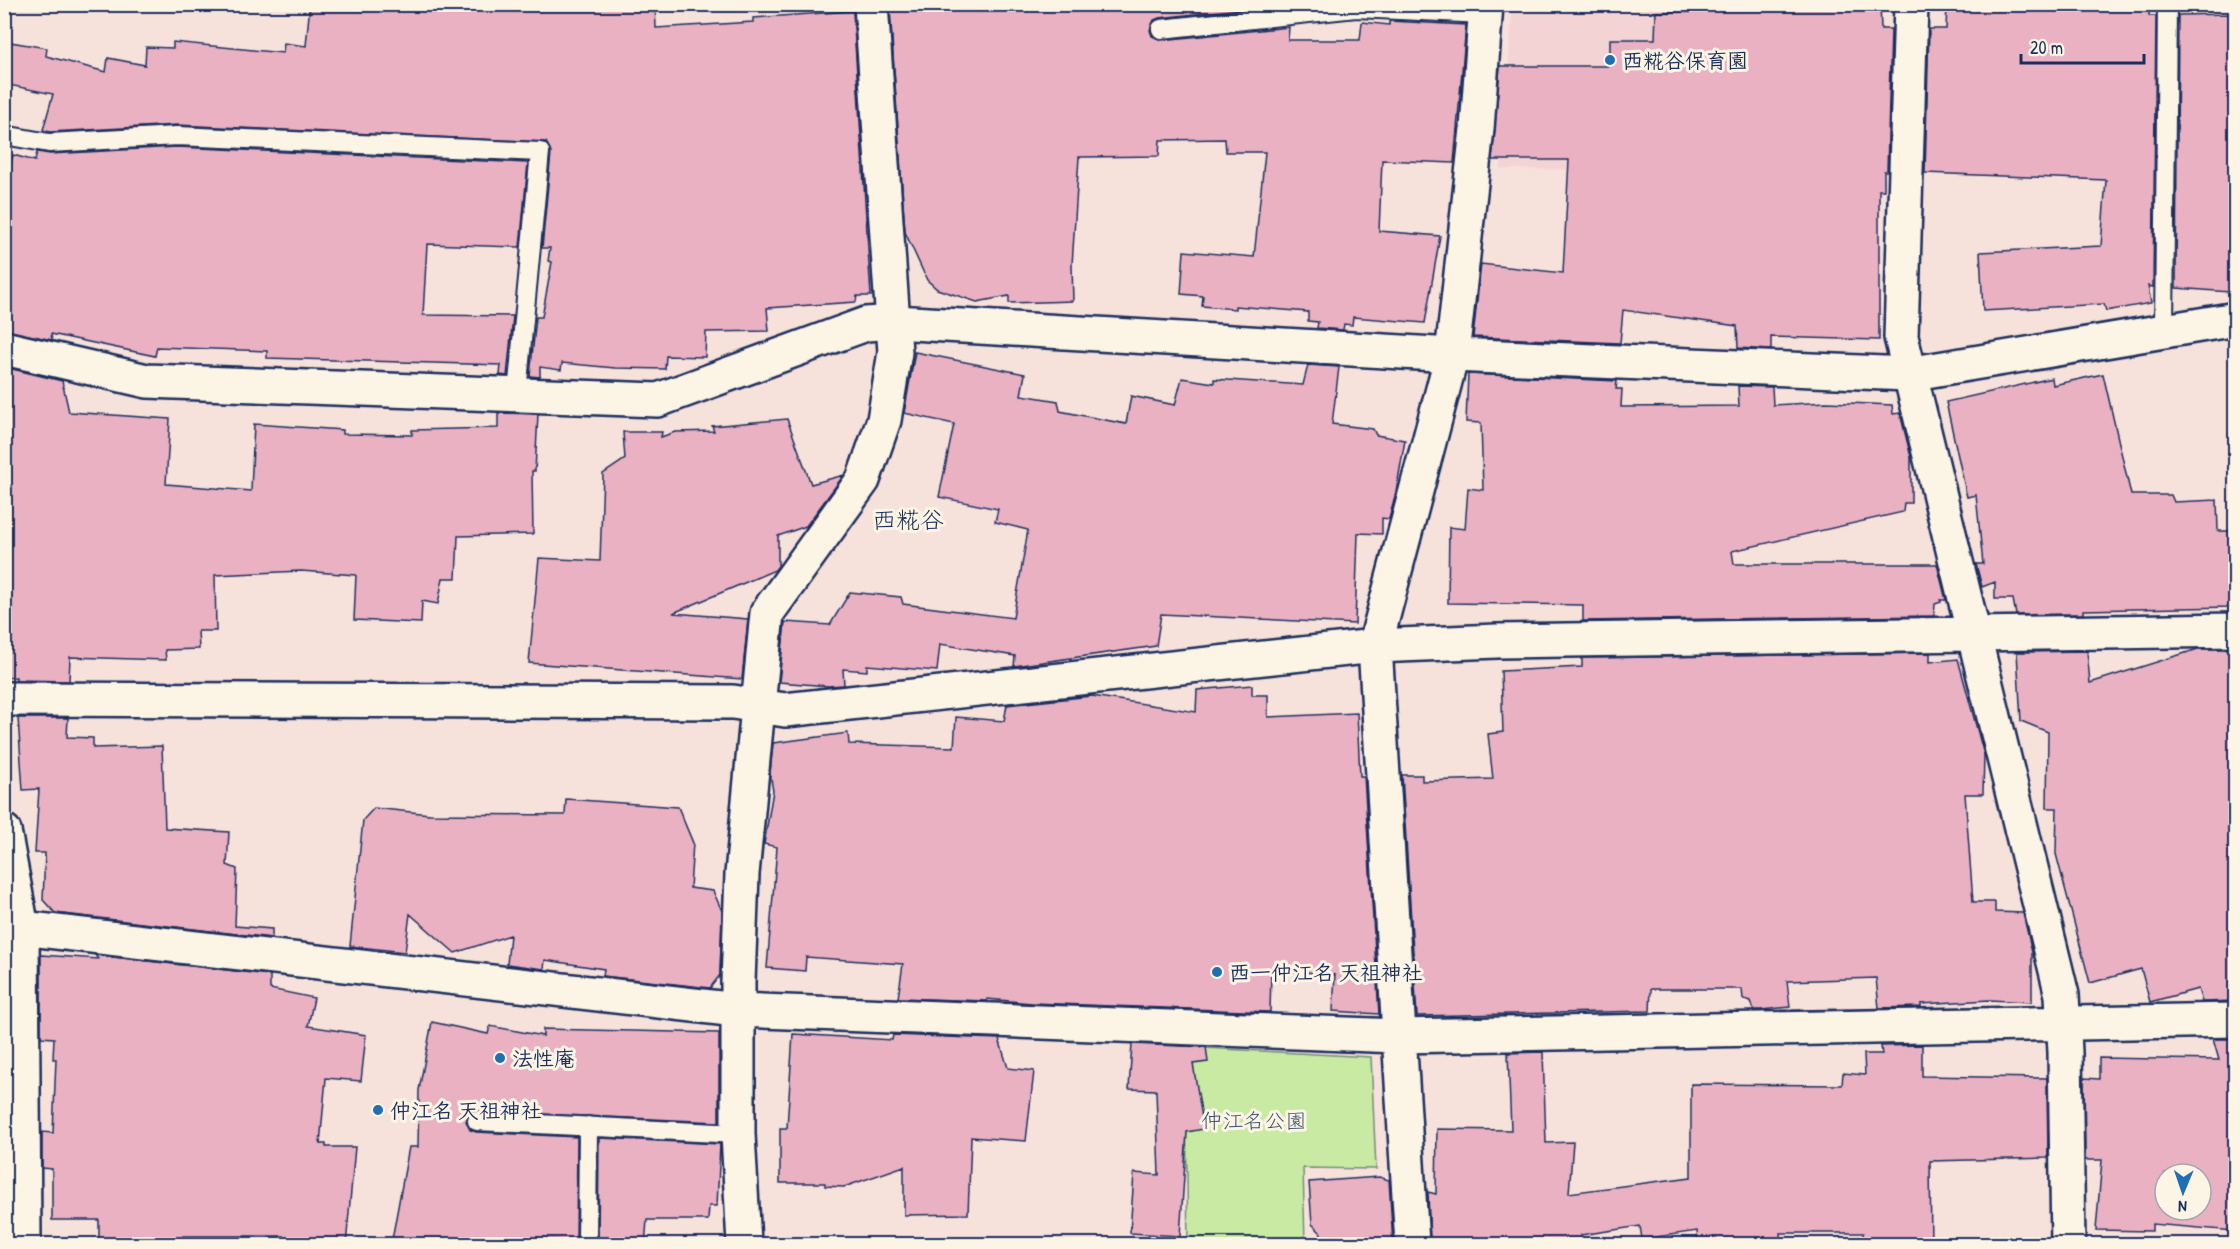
<svg xmlns="http://www.w3.org/2000/svg" width="2240" height="1249" font-family="'Patrick Hand','Klee One',sans-serif">
	<style>
		.built { fill: #f3d3d4 }
		.green { fill: #c9eaa3; stroke: #728c80; stroke-width: 1.5 }
		.building { fill: #eab1c3; stroke: #1b2f5e; stroke-width: 1.5; fill-rule: evenodd }
		.lines { fill: none; stroke-linecap: round; stroke-linejoin: round }
		.service-casing { stroke: #1b2f5e; stroke-width: 22 }
		.minor-casing { stroke: #1b2f5e; stroke-width: 38 }
		.tertiary-casing { stroke: #1b2f5e; stroke-width: 38 }
		.service { stroke: #fcf5e5; stroke-width: 18 }
		.minor { stroke: #fcf5e5; stroke-width: 33 }
		.tertiary { stroke: #fcf5e5; stroke-width: 33 }
		.poi-dot { fill: #1f6fb2; stroke: #fcf5e5; stroke-width: 2 }
		.labels { text-anchor: middle; dominant-baseline: central; stroke-width: 6; stroke-linejoin: round; paint-order: stroke }
		.poi-label { font-size: 21px; font-weight: bold; fill: #1b2f5e; stroke: #fcf5e5; text-anchor: start }
		.park-label { font-size: 21px; fill: #3e546c; stroke: #fcf5e5 }
		.quarter-label { font-size: 24px; fill: #1b2f5e; stroke: #fcf5e5 }
	</style>
	<rect width="100%" height="100%" fill="#f7e1db"/>
	<filter id="ink" filterUnits="userSpaceOnUse"><feTurbulence type="fractalNoise" baseFrequency=".0167" numOctaves="2"/><feDisplacementMap in="SourceGraphic" scale="12" xChannelSelector="R" yChannelSelector="G"/><feConvolveMatrix kernelMatrix="1 2 1 2 8 2 1 2 1" color-interpolation-filters="sRGB"/></filter>
	<g filter="url(#ink)">
		<!-- built -->
		<path class="built" d="M1513 5H1714L1653 170 1501 169Z"/>
		<!-- green -->
		<path class="green" d="M1185 1047 1371 1057 1376 1169 1303 1168 1305 1244H1188Z"/>
		<!-- building -->
		<path class="building" d="M310 4H655L656 28 753 22V18L853 11 871 296H857L856 302 767 308 769 331 706 332 705 357 666 356 665 369 615 368 562 363 561 370 540 367V377L530 376 536 317H542L552 262 548 261 550 248H542L551 153 546 142 177 125 50 132 43 130 53 94 4 84V41L47 48 46 56 106 72 108 58 145 65 146 47 173 48V42L283 53 284 43 306 46Z
			M929 4H1283L1159 18 1154 20 1150 30 1152 36 1162 40 1289 27 1288 40H1360L1362 22 1389 25V21L1466 25 1454 163 1382 160 1379 231 1440 236 1425 323 1353 317 1352 325 1344 324 1343 330 1317 328 1318 322 1308 321V312L1235 306V309L1202 306 1203 296 1181 294 1184 251 1254 257 1265 152H1226L1225 139 1160 140 1159 156 1079 157 1072 265 1073 301 1009 303V296L977 302 937 289 927 280 905 232 890 9Z
			M1701 4H1880L1881 29H1891L1887 171H1884V190H1879V340L1771 337V350L1738 348 1737 326 1623 310 1620 343 1473 337 1481 264 1563 273 1569 160H1492L1500 66H1610V39H1655L1656 12H1701Z
			M1947 4H2150L2149 16H2156L2153 287 2148 286 2151 303 2106 311 2104 304 1983 311 1980 252 2101 246 2106 180 1925 173 1929 29H1946Z
			M2235 14V219L2230 292 2176 288 2178 15Z
			M177 147 528 163 520 247 427 244 423 315 513 316 507 376 500 375 501 365 267 358V351L157 347 155 356 51 334 52 340 4 330V184L13 155 35 161 37 152 50 154Z
			M915 352 1025 374 1021 395 1058 401 1060 411 1126 424 1131 396 1175 405 1182 378 1214 383V379L1303 385 1308 365 1339 367 1332 424 1373 429 1376 435 1405 440 1396 492 1389 519 1382 518V534L1358 533 1355 624 1161 614 1156 646 1014 666 1015 656 940 644 937 671 867 665V671L843 669 844 685 828 686 779 682 785 622 830 625 850 592 901 597 903 604 1013 618 1028 530 995 522 998 509 939 497 954 424 904 413Z
			M4 367 62 381 69 412 170 419 166 484 251 491 254 424 343 430V434L412 435V430L498 428V413L538 414 535 471H532L533 534 458 536 456 578H443L438 604 422 601 421 623 354 620 356 575 301 571 215 575 216 631H198L199 649 165 650 166 660 70 657 69 681 16 680V677L4 678Z
			M1468 374 1617 381 1616 389H1622L1621 407 1739 406 1738 386 1772 387 1773 405 1827 402 1892 405 1893 414 1900 413 1911 457V503H1904L1903 512 1732 551 1734 564H1937L1946 600H1940L1941 602 1935 604 1934 616 1583 621V605L1448 603 1449 527 1465 529 1468 488 1483 490 1481 423 1466 422Z
			M2103 374 2131 495H2171L2174 502 2217 500 2218 531H2230L2231 549H2235V588H2231V607L2083 610V614L2016 615 2013 599H1995V582L1982 587 1976 564H1983L1976 495 1967 497 1946 402 2052 378 2053 385Z
			M787 419 811 484 844 475 806 526 778 536V566L775 570 673 613 748 619 742 679 529 663 539 558 600 561 603 474 625 459 623 432H662L661 437 675 432 714 431 712 426Z
			M2198 649H2230V659L2235 658V1001L2202 1002 2198 989 2150 1002 2141 969 2090 983 2056 854 2057 808H2047L2048 732 2021 721 2017 652 2087 651 2090 683Z
			M1930 653V662L1958 659 1984 755 1983 794H1965L1973 902H1995V912L2023 913 2032 952V1002L1989 1000 1921 1004V1007L1879 1008 1876 978 1787 981 1790 1007 1761 1010H1754L1751 1001 1743 999 1742 989H1651L1650 1011 1417 1016 1402 775H1422V781L1493 779 1488 734 1503 732 1501 671 1582 667V658Z
			M1252 685V695H1268V717L1357 713 1360 776H1364L1379 1014 1333 1011 1335 975 1271 969 1270 1012 1032 1003 987 999V1001L898 998 903 964 806 957 805 971 767 968 777 847 764 844 773 791 770 773 773 743 848 733 849 744 954 747 956 717 1004 721 1007 705 1092 696 1196 712 1197 690Z
			M18 718H68L67 737 93 738V748L162 746 165 828 229 832 227 865 237 869 235 926 272 929V938L55 913 43 900 45 853H35L39 789 23 790Z
			M566 799 678 807 693 843 690 888 713 891 722 911 720 975 710 988 603 976 604 969 545 960 544 969 507 964 510 935 455 953 410 914 405 952 350 946 363 820 374 808 430 814 565 815Z
			M41 955 98 959 95 955 270 975V989L314 998 308 1026 366 1035 361 1081 326 1078 320 1144H326V1147H355L346 1245H284V1236H183V1245H99V1220H52V1169L42 1168V1132L53 1133 56 1059H53L54 1038 41 1037Z
			M432 1022 488 1034 490 1026 543 1036V1029L719 1033V1122L472 1111 466 1121 470 1130 476 1132 577 1137 576 1242 538 1239V1245H391L409 1147H418L419 1090Z
			M793 1034 892 1040 893 1035 999 1039 1008 1068 1034 1071 1026 1141 971 1137 968 1214 904 1215V1166L844 1187 825 1186V1183H780V1128H787Z
			M2213 1039H2235V1231L2152 1224V1231L2096 1230 2102 1160H2085L2084 1078 2099 1079V1058L2219 1060ZM2165 1174H2201V1210H2165Z
			M1132 1044 1206 1047 1208 1062 1193 1064 1204 1129 1187 1132 1180 1236 1130 1233 1134 1173 1159 1175 1156 1090 1129 1089Z
			M1922 1045V1076L2047 1078 2048 1158 1930 1161 1931 1245H1864L1863 1233H1780L1781 1245H1698L1697 1231 1642 1239 1640 1226 1581 1235 1582 1245H1430L1428 1192 1436 1194 1437 1129 1511 1130 1508 1053 1543 1052 1546 1143 1573 1142 1569 1193 1691 1177V1084L1842 1085 1843 1073 1865 1075 1864 1054H1882L1881 1046Z
			M599 1138 720 1144 717 1206H709L708 1220H647L645 1245 598 1244Z
			M1379 1177 1389 1180 1393 1245H1320L1321 1233 1312 1224 1309 1182Z"/>
		<g class="lines">
			<defs>
				<path id="service" d="M1161 29 1356 8 1485 14
					M4 135 49 143 177 136 540 152 517 393
					M2164 331 2167 4
					M477 1121 738 1134
					M587 1244 588 1126"/>
				<path id="minor" d="M1911 4 1901 337 2062 995 2065 1052 2068 1244
					M4 699 733 702 785 710 1375 646 1497 641 2236 630
					M4 831 22 928 24 1244
					M4 926 737 1010 1398 1036 2236 1020
					M744 1244 738 1134V982L742 874 767 613 863 480 884 420 895 352 871 4
					M1412 1244 1375 646 1452 355 1477 129 1486 4"/>
				<path id="tertiary" d="M4 348 147 381 658 400 866 324 895 322 1452 355 1908 374 2236 319"/>
			</defs>
			<!-- service casing -->
			<use href="#service" class="service-casing"/>
			<!-- minor casing -->
			<use href="#minor" class="minor-casing"/>
			<!-- tertiary casing -->
			<use href="#tertiary" class="tertiary-casing"/>
			<!-- service -->
			<use href="#service" class="service"/>
			<!-- minor -->
			<use href="#minor" class="minor"/>
			<!-- tertiary -->
			<use href="#tertiary" class="tertiary"/>
		</g>
	</g>
	<!-- markers -->
	<g class="poi-dot">
		<circle cx="1610" cy="60" r="6"/>
		<circle cx="1217" cy="972" r="6"/>
		<circle cx="500" cy="1058" r="6"/>
		<circle cx="378" cy="1110" r="6"/>
	</g>
	<g class="labels">
		<!-- poi labels -->
		<g class="poi-label">
			<text x="1622" y="60">西糀谷保育園</text>
			<text x="1229" y="972">西一仲江名 天祖神社</text>
			<text x="512" y="1058">法性庵</text>
			<text x="390" y="1110">仲江名 天祖神社</text>
		</g>
		<!-- park labels -->
		<g class="park-label">
			<text x="1254" y="1120">仲江名公園</text>
		</g>
		<!-- quarter labels -->
		<g class="quarter-label">
			<text x="908" y="519">西糀谷</text>
		</g>
	</g>
	<!-- margin -->
	<rect width="2240" height="1249" fill="none" stroke="#fcf5e5" stroke-width="24"/>
	<rect x="12" y="12" width="2216" height="1225" fill="none" stroke="#1b2f5e" stroke-width="2" filter="url(#ink)"/>
	<!-- north arrow -->
	<g transform="translate(2183 1192) rotate(182)"><circle r="28" fill="#fcf5e5" stroke="#a2a6af" stroke-width="1.5"/>
	<path d="M0-4.5L10 22L0 15L-10 22Z" fill="#1f6fb2"/>
	<text y="-9" font-size="16" font-weight="bold" text-anchor="middle" fill="#1b2f5e">N</text>
	</g>
	<!-- scale -->
	<path d="M2021 54v9h123v-9" fill="none" stroke="#1b2f5e" stroke-width="3"/>
	<text x="2030" y="54" font-size="18" fill="#1b2f5e" stroke="#fcf5e5" stroke-width="4.5" paint-order="stroke">20 m</text>
</svg>
